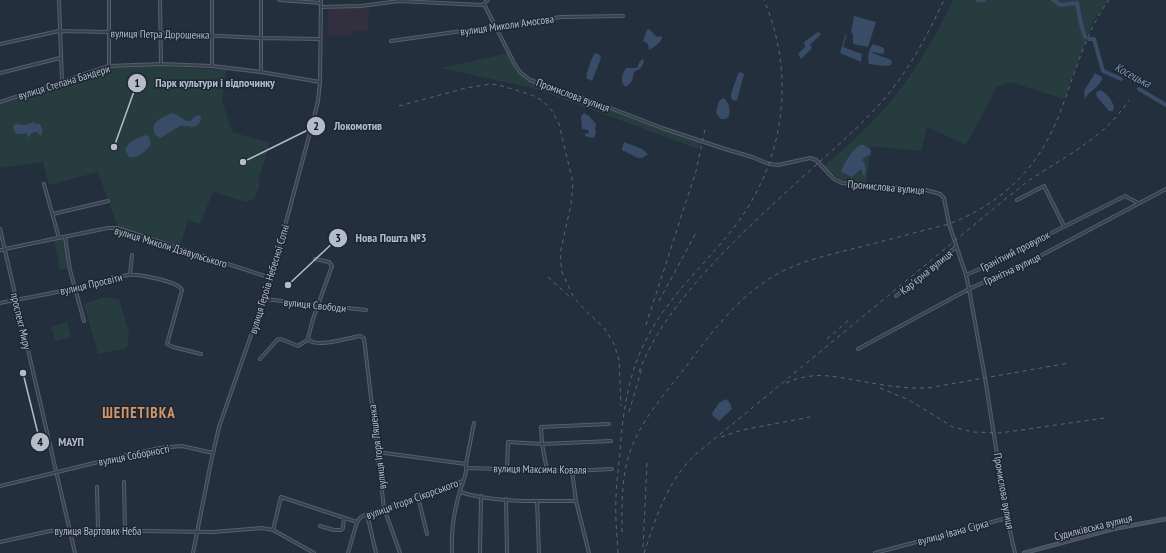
<svg xmlns="http://www.w3.org/2000/svg" width="1166" height="553" font-family="'PT Sans Narrow',sans-serif">
	<style>
		.medical { fill: #32303f }
		.green { fill: #263c3f }
		.water { fill: #394c67 }
		.lines { fill: none; stroke-linecap: round; stroke-linejoin: round }
		.river { stroke: #394c67; stroke-width: 4 }
		.street-casing { stroke: #565f6c; stroke-width: 4 }
		.secondary-casing { stroke: #565f6c; stroke-width: 4.5 }
		.street { stroke: #38414e; stroke-width: 2 }
		.secondary { stroke: #465061; stroke-width: 2.5 }
		.rail { stroke: #5a6575; stroke-width: 1; stroke-dasharray: 4 4; stroke-linecap: butt }
		.labels { text-anchor: middle; dominant-baseline: central; stroke-width: 3; stroke-linejoin: round; paint-order: stroke }
		.street-label { font-size: 11px; fill: #b4bcc9; stroke: #1d2633 }
		.water-label { font-size: 12px; font-style: italic; fill: #7c92b1; stroke: #1d2633 }
		.district-label { font-size: 15px; font-weight: bold; letter-spacing: 1px; fill: #d59563; stroke: #1d2633 }
		.leader { fill: none; stroke: #b4bcc9; stroke-width: 1.5 }
		.callout-dot { fill: #b4bcc9; stroke: #1d2633; stroke-width: 1.5 }
		.mark-label { font-size: 12px; text-anchor: middle; font-weight: bold; fill: #111 }
		.callout-label { font-size: 12px; text-anchor: middle; font-weight: bold; fill: #b4bcc9; stroke: #1d2633; stroke-width: 3; stroke-linejoin: round; paint-order: stroke }
	</style>
	<rect width="100%" height="100%" fill="#242f3e"/>
	<!-- medical -->
	<path class="medical" d="M369 7 368 31H352V35L328 36V9Z"/>
	<!-- green -->
	<path class="green" d="M953 0H1108L1093 21 1064 99 1010 82 997 87 966 145 927 127 921 151 871 146 866 182 840 180 824 166C837 154 851 144 863 131 902 94 930 48 953 0Z
		M509 53 520 72 530 80 701 142 698 149 536 89 441 68Z
		M160 66 226 70 222 100 232 132 270 143 258 181 260 183 255 199 246 202 213 192 200 224 188 220 180 246 118 227 98 172 49 185 43 162 0 168V105L56 85 110 68Z
		M63 239 65 240 69 268 60 270 54 240Z
		M105 297 119 299 129 333 127 348 98 354 84 304Z
		M67 322 71 337 55 341 51 327Z"/>
	<!-- water -->
	<path class="water" d="M854 16 876 22 868 47 853 44V34L851 32Z
		M649 29 657 37 662 36C662 43 654 47 649 50L648 44 643 41 647 30Z
		M818 32 821 34 810 45 812 48 801 59 798 54 805 47 804 42Z
		M847 34 843 47 862 54 861 62 840 53 845 36Z
		M873 44 884 48V53L882 54 873 52 872 53 889 59 892 61 891 65 885 66 869 64C867 59 869 48 873 44Z
		M595 53 600 55 601 58 592 81 586 78C588 70 590 60 595 53Z
		M643 59 644 62 641 68 634 72 632 81 627 86H624C620 78 622 75 626 68H637L640 61Z
		M740 72 744 74 737 100 733 101 731 97V94L738 74Z
		M1095 73 1102 77V80C1098 88 1088 92 1085 99L1084 91Z
		M1100 90C1107 93 1112 100 1114 107L1113 111H1109L1097 97 1096 93Z
		M724 98C730 105 730 108 729 116L726 119H720L716 112 719 101Z
		M172 113 179 116 186 121H191L194 117 199 115 201 117C198 133 189 124 180 126 178 127 162 137 161 138L155 135C149 122 162 117 172 113Z
		M584 113 589 116 596 124 595 129 596 134 593 138 585 136V134L590 132 588 130 582 129 581 116Z
		M33 122 36 124H40C43 129 43 131 41 136L37 132 31 133 29 138 26 133 22 134H17L14 131 13 125 18 124C24 126 28 125 33 122Z
		M146 135 149 137 151 144C146 151 138 159 129 157L125 150C128 142 138 137 146 135Z
		M624 142 642 149 648 154 642 158H638L622 150V148Z
		M860 145H864L871 150 870 156 867 155 862 160C866 165 867 171 864 177L861 169 852 177 841 172C844 163 852 150 860 145Z
		M726 399 730 403 732 409 719 421 713 416 712 413 719 403Z"/>
	<g class="lines">
		<!-- river -->
		<path class="river" d="M978 0H984
			M1053 0 1061 5 1077 3 1081 24 1085 37
			M1089 39H1094L1103 71 1121 79
			M1139 89 1166 105"/>
		<defs>
			<path id="street" d="M59 0 62 81
				M109 0V66
				M160 0 161 64
				M279 0 321 3
				M484 4 514 63 520 72 530 80 595 102 662 128 725 149 752 157 769 164 778 165 810 158 816 160 834 179 842 183 926 190 940 194 944 198 949 224 966 275 969 289 985 378 1007 518 1015 553
				M321 7 361 6 399 1 482 5 488 0
				M391 41 561 17 623 16
				M0 44 59 31 160 33 261 38 320 39
				M212 66V0
				M261 72V0
				M0 73 60 58
				M0 102 109 66 161 64 212 66 261 72 320 82
				M44 184 59 238
				M1017 200 1044 186 1064 226
				M53 214 108 201
				M0 229 75 553
				M65 237 70 270 84 321
				M0 250 53 239 108 228H117L271 278
				M315 259 329 262 332 266 313 319 308 338 310 341C321 347 348 338 360 336L364 338 384 508 400 553
				M130 275 132 255
				M966 275 982 268 1125 196 1138 203
				M896 296 956 247
				M264 299 366 310
				M0 303C25 298 50 294 75 288 93 284 110 278 128 275 138 274 178 281 182 290L167 344 173 347 201 354
				M858 349 969 289 1040 256 1166 189
				M260 359 277 340 281 339 298 346 309 339
				M377 452 466 464
				M467 468 572 471 612 469
				M507 469 508 442 542 444 611 441
				M547 470 542 444 541 427 609 424
				M572 471 576 501 589 553
				M124 482 125 531
				M0 486 127 455 160 448 182 446 213 453
				M97 487 98 530
				M460 492C493 503 540 501 576 501
				M418 497 427 534
				M506 499 507 553
				M537 501 539 553
				M367 514 376 553
				M320 526 334 530H341L343 528 344 518
				M273 530 281 497 357 522 361 517 367 514 463 481
				M0 542 50 531 70 530 213 532 262 528 273 530 314 553
				M193 553 211 462 219 427 271 278 311 129 318 101 320 82 321 0
				M348 553 357 522
				M452 553C451 533 454 511 460 491 462 483 468 473 466 464L474 423
				M480 553 481 496
				M875 553 1007 518"/>
			<path id="secondary" d="M1024 553 1113 529 1166 519"/>
		</defs>
		<!-- street casing -->
		<use href="#street" class="street-casing"/>
		<!-- secondary casing -->
		<use href="#secondary" class="secondary-casing"/>
		<!-- street -->
		<use href="#street" class="street"/>
		<!-- secondary -->
		<use href="#secondary" class="secondary"/>
		<!-- rail -->
		<path class="rail" d="M399 106 466 88 491 84 499 85 532 95 543 101 552 111 559 124 573 183 571 204 560 254 562 272 573 296 581 306 605 329 614 344 619 360 621 406
			M548 277 570 297
			M659 301 697 231
			M646 325 696 171 705 129
			M827 339 851 318
			M639 372C652 337 675 307 699 279 735 238 775 202 816 165 837 146 858 128 877 107 906 76 926 38 944 0
			M786 383C813 371 832 376 860 381 882 385 905 389 928 388L1069 363
			M880 388 909 400 953 427 973 432 1000 433 1105 418
			M629 412 642 368
			M721 437 742 430 810 417
			M622 532C622 504 621 476 631 449 642 420 662 397 681 373 710 335 739 293 783 271 805 260 829 255 852 249 884 241 917 232 949 224 991 208 1027 179 1048 139 1060 117 1067 92 1076 68 1085 44 1093 21 1109 0
			M643 547 647 463
			M618 553C617 535 615 517 616 499 616 483 619 467 620 451 623 412 628 375 646 340 666 300 700 269 728 235 783 169 798 80 764 0
			M644 553C656 518 667 481 695 455L1009 196C1019 189 1028 180 1039 174 1073 152 1106 135 1129 100"/>
	</g>
	<g class="labels">
		<!-- street labels -->
		<g class="street-label">
			<text transform="translate(507 25) rotate(-8)">вулиця Миколи Амосова</text>
			<text transform="translate(160 34) rotate(1)">вулиця Петра Дорошенка</text>
			<text transform="translate(64 82) rotate(-17)">вулиця Степана Бандери</text>
			<text transform="translate(573 95) rotate(20)">Промислова вулиця</text>
			<text transform="translate(886 187) rotate(5)">Промислова вулиця</text>
			<text transform="translate(171 247) rotate(17)">вулиця Миколи Дзявульського</text>
			<text transform="translate(1015 251) rotate(-27)">Гранітний провулок</text>
			<text transform="translate(1012 269) rotate(-25)">Гранітна вулиця</text>
			<text transform="translate(926 272) rotate(-39)">Карʼєрна вулиця</text>
			<text transform="translate(269 279) rotate(-73)">вулиця Героїв Небесної Сотні</text>
			<text transform="translate(91 284) rotate(-13)">вулиця Просвіти</text>
			<text transform="translate(315 305) rotate(6)">вулиця Свободи</text>
			<text transform="translate(21 321) rotate(77)">проспект Миру</text>
			<text transform="translate(377 447) rotate(-97)">вулиця Ігоря Ляшенка</text>
			<text transform="translate(134 455) rotate(-11)">вулиця Соборності</text>
			<text transform="translate(540 469) rotate(1)">вулиця Максима Коваля</text>
			<text transform="translate(1004 491) rotate(80)">Промислова вулиця</text>
			<text transform="translate(412 499) rotate(-20)">вулиця Ігоря Сікорського</text>
			<text transform="translate(1093 527) rotate(-14)">Судилківська вулиця</text>
			<text x="98" y="531">вулиця Вартових Неба</text>
			<text transform="translate(953 532) rotate(-15)">вулиця Івана Сірка</text>
		</g>
		<!-- water labels -->
		<g class="water-label">
			<text transform="translate(1133 75) rotate(28)">Косецька</text>
		</g>
		<!-- district labels -->
		<g class="district-label">
			<text x="139" y="412">ШЕПЕТІВКА</text>
		</g>
	</g>
	<!-- callouts -->
	<path class="leader" d="M114 147L137 83M243 162L316 126M288 285L338 238M23 373L40 442"/>
	<g class="callout-dot">
		<circle cx="114" cy="147" r="4"/>
		<circle cx="243" cy="162" r="4"/>
		<circle cx="288" cy="285" r="4"/>
		<circle cx="23" cy="373" r="4"/>
		<circle cx="137" cy="83" r="10"/>
		<circle cx="316" cy="126" r="10"/>
		<circle cx="338" cy="238" r="10"/>
		<circle cx="40" cy="442" r="10"/>
	</g>
	<g class="mark-label">
		<text x="137" y="87">1</text>
		<text x="316" y="130">2</text>
		<text x="338" y="242">3</text>
		<text x="40" y="446">4</text>
	</g>
	<g class="callout-label">
		<text x="215" y="87">Парк культури і відпочинку</text>
		<text x="358" y="130">Локомотив</text>
		<text x="391" y="242">Нова Пошта №3</text>
		<text x="71" y="446">МАУП</text>
	</g>
</svg>
